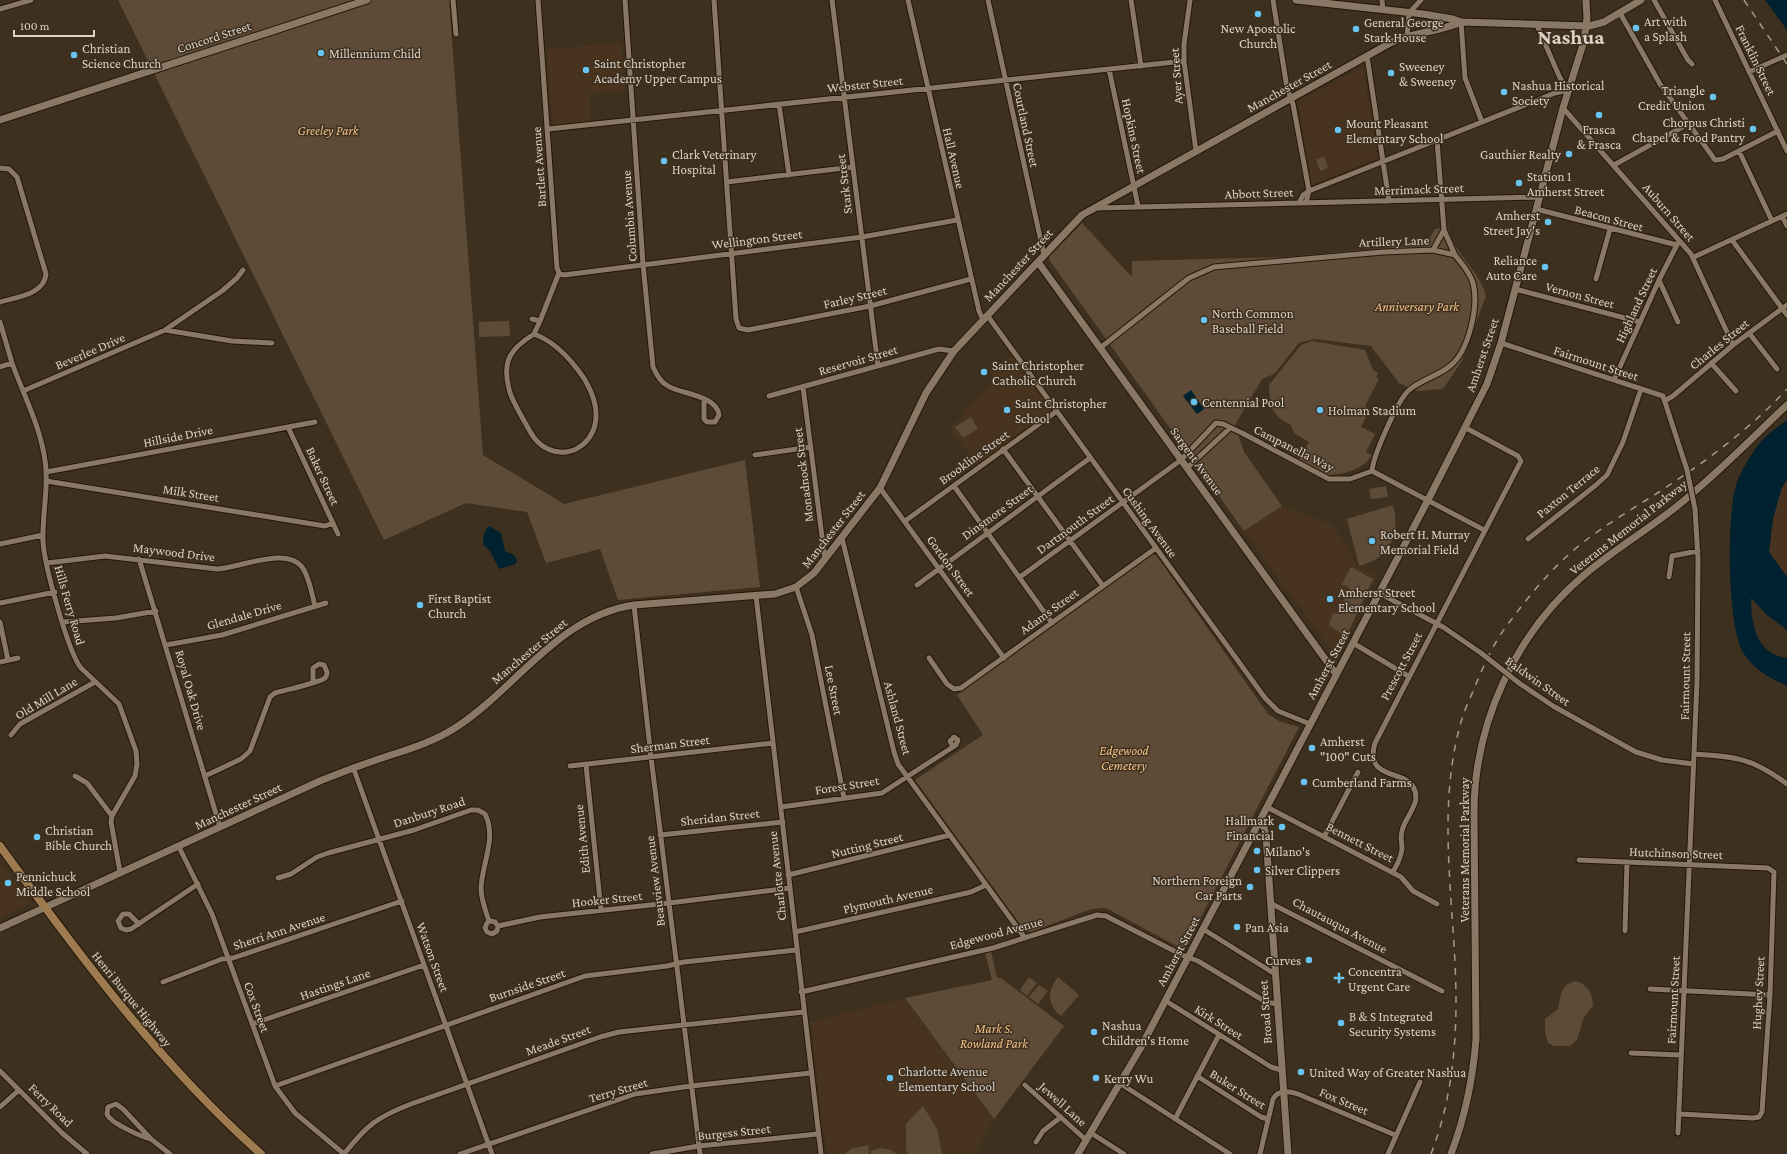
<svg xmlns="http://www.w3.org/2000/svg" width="1787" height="1154" font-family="'Crimson Pro',serif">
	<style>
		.built { fill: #48341e }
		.green { fill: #5d4b37 }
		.water { fill: #002130 }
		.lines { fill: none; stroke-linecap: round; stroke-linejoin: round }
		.street-casing { stroke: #251707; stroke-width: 7 }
		.secondary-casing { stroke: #251707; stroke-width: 9 }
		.primary-casing { stroke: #251707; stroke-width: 10 }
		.street { stroke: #897865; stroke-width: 5 }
		.secondary { stroke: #897865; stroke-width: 7 }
		.primary { stroke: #9d7a50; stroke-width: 8 }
		.rail { stroke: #a59a8d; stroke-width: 1.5; stroke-dasharray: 7 7; stroke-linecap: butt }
		.street-bridge-casing { stroke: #251707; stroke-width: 7; stroke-linecap: butt }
		.street-bridge { stroke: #897865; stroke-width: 5 }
		.poi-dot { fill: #68c4f0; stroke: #3e301f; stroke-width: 1.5 }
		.labels { text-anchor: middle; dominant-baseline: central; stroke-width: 3; stroke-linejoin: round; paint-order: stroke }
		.poi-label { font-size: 13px; fill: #dbd1c7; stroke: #3e301f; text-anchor: start }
		.street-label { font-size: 13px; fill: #dbd1c7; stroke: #3e301f }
		.park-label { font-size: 13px; font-style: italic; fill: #f1c189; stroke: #3e301f }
		.town-label { font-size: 21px; font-weight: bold; fill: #dbd1c7; stroke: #3e301f }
	</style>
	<rect width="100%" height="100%" fill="#3e301f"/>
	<!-- built -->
	<path class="built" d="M621 43 625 92 589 94 591 122 553 125 547 49Z
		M1363 67 1377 158 1312 185 1298 102Z
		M1012 356 1052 410 977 465 949 428 966 415 963 410 983 395 981 392 996 381 990 372Z
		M1787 479V577L1769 552 1773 519 1781 490Z
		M1282 506 1325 522 1335 528 1358 567 1377 576 1338 654H1334L1244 531Z
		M0 862 31 904 0 918Z
		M904 998 993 1119 975 1154H828L822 1124 811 1022Z"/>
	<!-- green -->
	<path class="green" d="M118 0H449L483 455 564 504 745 460 760 587 618 600 600 549 546 563 527 512 466 503 384 540Z
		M1324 157 1328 168 1320 171 1316 159Z
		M1082 223 1132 277V261L1284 257 1426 244 1435 229 1448 227C1453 253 1479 269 1486 296L1462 361 1443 389 1417 391 1399 383 1371 346 1315 339 1299 343 1274 374 1262 379 1235 425 1244 452 1282 506 1244 531 1050 261 1049 257Z
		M509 321 510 336 479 337V322Z
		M1312 341 1365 350 1373 370 1378 373 1376 377 1379 379 1366 404V417L1361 427 1375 434 1366 452 1372 455C1364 470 1338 476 1323 475 1318 474 1304 464 1298 461L1309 442 1294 433 1291 425C1271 415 1270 407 1269 385L1301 345Z
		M971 417 978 429 963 438 955 427Z
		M1386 486 1388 497 1371 499 1369 489Z
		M1393 505C1401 534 1390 559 1359 566L1347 519Z
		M1152 555H1156L1268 714 1279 721 1299 727 1184 950 1106 908 1091 909 1031 932 1025 931 915 780 983 735 957 695Z
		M1351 567 1373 579 1346 637 1329 625 1333 613 1341 614 1350 605 1343 601 1350 588 1342 584Z
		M991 951 997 978H1001L1064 1026 994 1119 905 998 992 980 985 953Z
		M1029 977 1037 983 1027 996 1020 990Z
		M1058 977 1079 995 1061 1016C1047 1005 1047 991 1058 977Z
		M1577 981C1589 987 1592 992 1593 1006L1584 1017 1577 1040 1570 1046H1554L1548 1043 1545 1032V1019L1558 1009C1561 995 1561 983 1577 981Z
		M1039 985 1048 991 1038 1004 1029 997Z
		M923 1106 937 1129 942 1154H908L906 1150V1124Z
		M868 1145 869 1154H845L851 1149Z
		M881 1148 891 1150 897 1154H871L870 1151Z"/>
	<!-- water -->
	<path class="water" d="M1765 0H1787V30Z
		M1191 390 1204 409 1197 414 1183 396Z
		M1787 420V479L1781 490 1773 519 1769 552 1787 577V630L1767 615 1751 598C1751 624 1756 654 1787 658V686C1768 677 1757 672 1744 654 1727 630 1725 504 1739 477 1745 465 1754 449 1763 439 1770 432 1779 426 1787 420Z
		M489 526 501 533 505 551 514 555 517 560 516 564 499 569 490 551 483 544C484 537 483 531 489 526Z"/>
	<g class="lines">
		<defs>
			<path id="street" d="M453 0 456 34
				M625 0 643 264 653 367C656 374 660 382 668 386 680 394 717 395 719 415L715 422H707L704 419V399
				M714 0 736 319 739 328 748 330 870 306 971 279
				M832 0 878 366
				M908 0 979 311 983 320
				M988 0 1044 255
				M1131 0 1141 66
				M1190 0 1184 44V61L1196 151
				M1273 0 1287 88 1293 104 1309 191 1306 203
				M1382 0 1383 10
				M1654 0 1688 60 1692 64
				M1715 0 1787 151
				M0 9 31 0
				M1620 13 1660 84 1715 160 1723 159 1778 131
				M1461 22 1465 78 1482 122
				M1407 36 1409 13 1421 0
				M1367 56 1389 201
				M1109 69 1138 206
				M1749 72 1787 55
				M779 104 789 175
				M1563 108 1691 254 1733 345
				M548 129 1184 61
				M1437 140 1444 230 1455 255
				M1739 151 1772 221
				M1614 165 1688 124
				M0 168 9 169 17 177 46 274C44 295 16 297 0 302
				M727 182 853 167
				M1299 203 1303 195 1309 191 1555 93 1569 90 1560 78 1536 23
				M1097 208 1540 197
				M1536 209 1677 245
				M1782 216 1787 226
				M1732 240 1787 315
				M1433 250 1444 230
				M1694 257 1787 214
				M559 273 564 275 862 237 957 220
				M1596 279 1610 229
				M1659 280 1678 322
				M1515 289 1640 322
				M987 315 1265 698 1278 711 1310 724
				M532 319 540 321 559 273 557 268 538 0
				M0 322C4 336 8 349 12 363 23 393 38 422 44 454 50 483 42 512 43 541 44 564 68 652 81 668L119 704 136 751 137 764 135 776 112 816 111 822 120 872
				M165 330 232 341 272 343
				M1749 333 1777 369
				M534 334C553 341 566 354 578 370 587 381 596 399 596 414 597 445 565 464 540 444 532 438 528 427 523 419 518 409 511 399 509 389 502 361 510 349 534 334Z
				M534 334 540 321
				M1501 343 1663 396 1687 470
				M1100 348 1189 278 1214 267 1383 252 1433 250 1455 255C1462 264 1470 272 1473 283 1479 306 1469 351 1450 366 1438 376 1420 380 1408 391 1397 402 1373 456 1372 471
				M1711 363 1736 391
				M0 367 12 363
				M1614 380 1659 280 1679 241
				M803 387 825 560
				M23 391 165 330 222 291 237 278 243 270
				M769 396 939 349 954 351
				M1666 400 1673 396 1733 345 1787 305
				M288 427 338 534
				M1003 449 1103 586
				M755 455 811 447
				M1187 468 1230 428
				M1372 471 1484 530
				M46 472 315 422
				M46 481 325 526 333 523
				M954 486 1052 623
				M880 488 1004 658
				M905 521 1057 411
				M842 538 894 752 898 764 1025 938
				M1528 539 1596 485 1607 475 1623 442 1641 389
				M0 544 43 535
				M139 559 220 827
				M47 563 105 556 217 569C240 568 290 544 304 570 310 581 312 595 315 606
				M1020 577 1181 460 1216 423 1223 424 1242 433 1329 479H1350L1372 471
				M1669 577 1672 556 1698 551
				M917 585 1090 458
				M796 587 812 635 844 798
				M1379 593 1443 627 1481 653
				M756 596 821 1154
				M0 603 55 592
				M634 605 651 757 700 1154
				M0 622 8 660
				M63 622 116 618 156 611
				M1353 643 1408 676
				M166 645 222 635 326 603
				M929 658 947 684 954 689 961 688 1156 548
				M0 662 18 658
				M1519 683 1553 706 1636 752 1662 760 1693 764
				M11 735 20 724 95 682
				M1694 754C1737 757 1752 758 1787 784
				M586 765 601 910
				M570 766 773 743
				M353 767 492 1154
				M75 776 87 783 112 816
				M205 776 241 759 250 751 270 697 275 693C285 690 319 683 325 678 327 676 327 675 327 672L324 665 319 664 313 668V682
				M781 807 882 793 956 745 958 740 954 737 950 741 953 747
				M1267 807 1401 877 1413 891 1437 904
				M660 835 783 822
				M1324 837 1358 772
				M179 847 212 914 275 1086 295 1113 344 1154
				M1579 860 1768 868 1774 872 1770 995 1762 1112 1759 1117 1753 1118 1680 1114
				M1393 872C1397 865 1401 858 1402 849 1402 843 1400 837 1402 831 1405 816 1424 802 1412 785 1403 771 1364 779 1375 743L1521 461 1518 456 1466 428
				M788 875 950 835
				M278 878 291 874 317 857 328 853 414 830 471 810H478L485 814C497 837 482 864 481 888 481 899 485 910 489 921
				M1270 903 1442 991
				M139 924 129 914H123L118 921 121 928 126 930 131 929 198 884
				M498 926 497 931 492 934 487 932 485 928 487 923 490 921 495 922 498 926 540 917 669 903 790 888
				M1203 929 1275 974
				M1625 931 1627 862
				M795 932 971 892 986 885
				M163 982 222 959 233 958 402 901
				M1650 989 1770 995
				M801 992 993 948 1097 915 1106 916 1182 955 1198 961 1266 1002 1277 1004
				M1166 1001 1271 1067 1281 1070
				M252 1024 424 965
				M1631 1053 1681 1055
				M0 1071 62 1133 87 1154
				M1197 1076 1261 1117 1268 1119
				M1121 1084 1230 1154
				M1025 1085 1086 1140
				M275 1086 585 976 667 966 684 962 796 950
				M0 1107 19 1090
				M1175 1119 1219 1035
				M1091 1133 1124 1154
				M1678 1133 1697 682 1698 559 1695 509
				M151 1139C142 1137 110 1123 107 1114L108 1107 116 1104 123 1109 151 1139 170 1154
				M1036 1142 1043 1131 1061 1117
				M344 1154C367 1125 377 1117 411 1104L600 1037 619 1032 804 1012
				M460 1154 635 1094 691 1086 811 1073
				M652 1154 699 1146 818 1134
				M1260 1154 1273 1099C1278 1089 1289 1091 1298 1094L1395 1135
				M1388 1154 1420 1082"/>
			<path id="secondary" d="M1296 0 1423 14 1453 19 1461 22 1589 26 1604 22 1641 0
				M0 120 367 0
				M1038 262 1336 674
				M1259 822 1264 827 1266 836 1288 1154
				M0 928 322 780C343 772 363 764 385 757 409 749 433 742 455 728 516 689 558 616 634 605L775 594 796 587 814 573 880 488 926 393 954 351 1082 215 1392 42C1414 32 1439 32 1461 22
				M1078 1154 1140 1049 1428 500 1487 384 1501 343 1563 108 1584 41 1587 18 1586 0
				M1451 1154C1465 1117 1473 1078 1476 1039L1474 813C1474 724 1515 634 1583 576 1612 551 1646 531 1676 507 1715 476 1750 440 1787 405"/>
			<path id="primary" d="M0 846C79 955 160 1064 261 1154"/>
		</defs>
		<!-- street casing -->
		<use href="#street" class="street-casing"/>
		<!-- secondary casing -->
		<use href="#secondary" class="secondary-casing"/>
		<!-- primary casing -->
		<use href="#primary" class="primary-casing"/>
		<!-- street -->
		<use href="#street" class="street"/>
		<!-- secondary -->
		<use href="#secondary" class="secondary"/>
		<!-- primary -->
		<use href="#primary" class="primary"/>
		<!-- rail -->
		<path class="rail" d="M1744 0 1787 64
			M1431 1154C1450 1105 1456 1053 1456 1001 1456 908 1435 814 1461 722 1464 710 1471 697 1476 684 1485 663 1494 642 1508 624 1528 597 1550 570 1575 549 1601 527 1631 510 1659 492 1705 462 1750 429 1787 389"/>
		<defs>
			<path id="street-bridge" d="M1687 470 1695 509
				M1481 653 1519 683"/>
		</defs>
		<!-- street-bridge casing -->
		<use href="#street-bridge" class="street-bridge-casing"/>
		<!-- street-bridge -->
		<use href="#street-bridge" class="street-bridge"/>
	</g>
	<!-- markers -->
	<g class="poi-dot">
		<circle cx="1258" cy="14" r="4"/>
		<circle cx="1636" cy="28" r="4"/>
		<circle cx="1356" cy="29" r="4"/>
		<circle cx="321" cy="53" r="4"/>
		<circle cx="74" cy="55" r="4"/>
		<circle cx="586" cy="70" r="4"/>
		<circle cx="1391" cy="73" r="4"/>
		<circle cx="1504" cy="92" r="4"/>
		<circle cx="1713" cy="97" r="4"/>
		<circle cx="1599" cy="115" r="4"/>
		<circle cx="1753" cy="129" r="4"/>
		<circle cx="1338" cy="130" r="4"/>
		<circle cx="1569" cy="154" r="4"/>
		<circle cx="664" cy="161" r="4"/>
		<circle cx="1519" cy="183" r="4"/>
		<circle cx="1548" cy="222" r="4"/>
		<circle cx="1545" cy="267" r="4"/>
		<circle cx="1204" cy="320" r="4"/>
		<circle cx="984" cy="372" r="4"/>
		<circle cx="1194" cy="402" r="4"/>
		<circle cx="1007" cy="410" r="4"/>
		<circle cx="1320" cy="410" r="4"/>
		<circle cx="1372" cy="541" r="4"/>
		<circle cx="1330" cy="599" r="4"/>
		<circle cx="420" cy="605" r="4"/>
		<circle cx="1312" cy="748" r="4"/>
		<circle cx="1304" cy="782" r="4"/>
		<circle cx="1282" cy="827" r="4"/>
		<circle cx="37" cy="837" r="4"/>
		<circle cx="1257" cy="851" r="4"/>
		<circle cx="1257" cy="870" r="4"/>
		<circle cx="8" cy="883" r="4"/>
		<circle cx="1250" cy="887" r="4"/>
		<circle cx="1237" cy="927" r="4"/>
		<circle cx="1309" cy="960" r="4"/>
		<path d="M1337 972h4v4h4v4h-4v4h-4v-4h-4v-4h4z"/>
		<circle cx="1341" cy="1023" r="4"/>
		<circle cx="1094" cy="1032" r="4"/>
		<circle cx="1301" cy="1072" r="4"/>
		<circle cx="890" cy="1078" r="4"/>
		<circle cx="1096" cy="1078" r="4"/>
	</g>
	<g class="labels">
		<!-- poi labels -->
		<g class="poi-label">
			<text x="1644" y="21">Art with<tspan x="1644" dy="15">a Splash</tspan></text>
			<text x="1364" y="22">General George<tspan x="1364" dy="15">Stark House</tspan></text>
			<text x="1258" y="28" text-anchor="middle">New Apostolic<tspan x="1258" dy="15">Church</tspan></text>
			<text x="82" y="48">Christian<tspan x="82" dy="15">Science Church</tspan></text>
			<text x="329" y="53">Millennium Child</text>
			<text x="594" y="63">Saint Christopher<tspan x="594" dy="15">Academy Upper Campus</tspan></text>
			<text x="1399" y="66">Sweeney<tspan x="1399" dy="15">&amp; Sweeney</tspan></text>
			<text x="1512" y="85">Nashua Historical<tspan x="1512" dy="15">Society</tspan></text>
			<text x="1705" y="90" text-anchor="end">Triangle<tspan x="1705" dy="15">Credit Union</tspan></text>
			<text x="1745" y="122" text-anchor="end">Chorpus Christi<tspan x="1745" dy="15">Chapel &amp; Food Pantry</tspan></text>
			<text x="1346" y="123">Mount Pleasant<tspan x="1346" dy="15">Elementary School</tspan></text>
			<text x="1599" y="129" text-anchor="middle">Frasca<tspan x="1599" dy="15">&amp; Frasca</tspan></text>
			<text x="672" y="154">Clark Veterinary<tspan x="672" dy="15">Hospital</tspan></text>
			<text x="1561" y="154" text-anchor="end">Gauthier Realty</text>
			<text x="1527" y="176">Station 1<tspan x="1527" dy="15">Amherst Street</tspan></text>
			<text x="1540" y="215" text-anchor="end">Amherst<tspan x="1540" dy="15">Street Jay's</tspan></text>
			<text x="1537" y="260" text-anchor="end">Reliance<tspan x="1537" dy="15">Auto Care</tspan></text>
			<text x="1212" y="313">North Common<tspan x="1212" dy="15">Baseball Field</tspan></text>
			<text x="992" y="365">Saint Christopher<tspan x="992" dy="15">Catholic Church</tspan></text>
			<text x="1202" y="402">Centennial Pool</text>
			<text x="1015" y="403">Saint Christopher<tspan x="1015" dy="15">School</tspan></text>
			<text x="1328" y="410">Holman Stadium</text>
			<text x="1380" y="534">Robert H. Murray<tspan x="1380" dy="15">Memorial Field</tspan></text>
			<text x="1338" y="592">Amherst Street<tspan x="1338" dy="15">Elementary School</tspan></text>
			<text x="428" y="598">First Baptist<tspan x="428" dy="15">Church</tspan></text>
			<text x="1320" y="741">Amherst<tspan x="1320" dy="15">"100" Cuts</tspan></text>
			<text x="1312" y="782">Cumberland Farms</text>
			<text x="1274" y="820" text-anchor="end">Hallmark<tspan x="1274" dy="15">Financial</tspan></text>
			<text x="45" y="830">Christian<tspan x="45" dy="15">Bible Church</tspan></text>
			<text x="1265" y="851">Milano's</text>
			<text x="1265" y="870">Silver Clippers</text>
			<text x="16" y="876">Pennichuck<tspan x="16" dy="15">Middle School</tspan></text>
			<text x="1242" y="880" text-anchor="end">Northern Foreign<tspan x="1242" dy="15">Car Parts</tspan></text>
			<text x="1245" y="927">Pan Asia</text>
			<text x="1301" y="960" text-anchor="end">Curves</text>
			<text x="1348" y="971">Concentra<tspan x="1348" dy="15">Urgent Care</tspan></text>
			<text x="1349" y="1016">B &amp; S Integrated<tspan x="1349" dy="15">Security Systems</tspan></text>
			<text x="1102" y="1025">Nashua<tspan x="1102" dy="15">Children's Home</tspan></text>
			<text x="898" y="1071">Charlotte Avenue<tspan x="898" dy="15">Elementary School</tspan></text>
			<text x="1309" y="1072">United Way of Greater Nashua</text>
			<text x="1104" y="1078">Kerry Wu</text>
		</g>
		<!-- street labels -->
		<g class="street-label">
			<text transform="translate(214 37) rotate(-18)">Concord Street</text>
			<text transform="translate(1756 60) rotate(64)">Franklin Street</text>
			<text transform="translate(1176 76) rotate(-94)">Ayer Street</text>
			<text transform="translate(865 84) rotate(-6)">Webster Street</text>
			<text transform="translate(1289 86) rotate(-29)">Manchester Street</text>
			<text transform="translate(1026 125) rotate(78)">Courtland Street</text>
			<text transform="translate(1134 136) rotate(78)">Hopkins Street</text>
			<text transform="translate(954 158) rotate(77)">Hall Avenue</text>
			<text transform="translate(539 167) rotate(-94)">Bartlett Avenue</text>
			<text transform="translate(844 184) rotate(-97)">Stark Street</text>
			<text transform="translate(1419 189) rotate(-2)">Merrimack Street</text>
			<text transform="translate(1259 193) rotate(-2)">Abbott Street</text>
			<text transform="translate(1669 212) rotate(49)">Auburn Street</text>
			<text transform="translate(629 216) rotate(-94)">Columbia Avenue</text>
			<text transform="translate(1609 218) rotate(15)">Beacon Street</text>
			<text transform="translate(757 239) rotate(-7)">Wellington Street</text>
			<text transform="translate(1394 241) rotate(-2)">Artillery Lane</text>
			<text transform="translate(1018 265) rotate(-47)">Manchester Street</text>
			<text transform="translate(1580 295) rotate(15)">Vernon Street</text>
			<text transform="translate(855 297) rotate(-13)">Farley Street</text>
			<text transform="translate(1636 305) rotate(-65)">Highland Street</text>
			<text transform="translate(1719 344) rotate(-39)">Charles Street</text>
			<text transform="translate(90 351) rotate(-23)">Beverlee Drive</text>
			<text transform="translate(1482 355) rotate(-71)">Amherst Street</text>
			<text transform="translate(858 360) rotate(-16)">Reservoir Street</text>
			<text transform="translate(1596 363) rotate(18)">Fairmount Street</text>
			<text transform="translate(178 436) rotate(-11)">Hillside Drive</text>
			<text transform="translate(1294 448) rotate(27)">Campanella Way</text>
			<text transform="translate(974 457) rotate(-36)">Brookline Street</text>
			<text transform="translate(1197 461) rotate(54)">Sargent Avenue</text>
			<text transform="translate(803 475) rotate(-97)">Monadnock Street</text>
			<text transform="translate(323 476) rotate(65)">Baker Street</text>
			<text transform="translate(1568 491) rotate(-39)">Paxton Terrace</text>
			<text transform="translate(191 493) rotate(9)">Milk Street</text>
			<text transform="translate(997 512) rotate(-36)">Dinsmore Street</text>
			<text transform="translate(1150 522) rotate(54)">Cushing Avenue</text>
			<text transform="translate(1075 524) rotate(-36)">Dartmouth Street</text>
			<text transform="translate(1628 527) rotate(-38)">Veterans Memorial Parkway</text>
			<text transform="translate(833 529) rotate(-52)">Manchester Street</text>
			<text transform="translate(174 552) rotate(7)">Maywood Drive</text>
			<text transform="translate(951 566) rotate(54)">Gordon Street</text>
			<text transform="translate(70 605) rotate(74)">Hills Ferry Road</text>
			<text transform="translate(1049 611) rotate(-36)">Adams Street</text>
			<text transform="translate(244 615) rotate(-16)">Glendale Drive</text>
			<text transform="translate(529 651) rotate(-40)">Manchester Street</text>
			<text transform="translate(1328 664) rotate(-62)">Amherst Street</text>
			<text transform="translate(1401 666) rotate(-62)">Prescott Street</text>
			<text transform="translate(1685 676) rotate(-89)">Fairmount Street</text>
			<text transform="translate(1538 681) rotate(35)">Baldwin Street</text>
			<text transform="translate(191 690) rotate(74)">Royal Oak Drive</text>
			<text transform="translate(834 690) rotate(79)">Lee Street</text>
			<text transform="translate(46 698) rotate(-31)">Old Mill Lane</text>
			<text transform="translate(898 718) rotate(75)">Ashland Street</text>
			<text transform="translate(670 744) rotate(-7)">Sherman Street</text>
			<text transform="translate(847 785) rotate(-9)">Forest Street</text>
			<text transform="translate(238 806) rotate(-25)">Manchester Street</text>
			<text transform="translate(429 812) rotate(-18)">Danbury Road</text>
			<text transform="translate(720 817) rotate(-6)">Sheridan Street</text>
			<text transform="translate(582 839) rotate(-96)">Edith Avenue</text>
			<text transform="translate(1360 842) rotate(27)">Bennett Street</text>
			<text transform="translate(867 845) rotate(-14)">Nutting Street</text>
			<text transform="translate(1464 850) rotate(-90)">Veterans Memorial Parkway</text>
			<text transform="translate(1676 853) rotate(2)">Hutchinson Street</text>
			<text transform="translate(777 876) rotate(-96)">Charlotte Avenue</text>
			<text transform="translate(655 881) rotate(-97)">Beauview Avenue</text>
			<text transform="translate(607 899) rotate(-6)">Hooker Street</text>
			<text transform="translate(888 899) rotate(-13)">Plymouth Avenue</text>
			<text transform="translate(1340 925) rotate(28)">Chautauqua Avenue</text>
			<text transform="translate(279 931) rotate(-18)">Sherri Ann Avenue</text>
			<text transform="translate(996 933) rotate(-15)">Edgewood Avenue</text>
			<text transform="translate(1178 951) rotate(-62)">Amherst Street</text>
			<text transform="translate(433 957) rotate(70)">Watson Street</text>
			<text transform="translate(335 984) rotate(-19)">Hastings Lane</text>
			<text transform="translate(527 985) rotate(-19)">Burnside Street</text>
			<text transform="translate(1758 993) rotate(-87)">Hughey Street</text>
			<text transform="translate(132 999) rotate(51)">Henri Burque Highway</text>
			<text transform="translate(1673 1000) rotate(-87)">Fairmount Street</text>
			<text transform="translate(257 1007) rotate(70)">Cox Street</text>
			<text transform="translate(1265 1012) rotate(-94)">Broad Street</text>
			<text transform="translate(1219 1022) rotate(32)">Kirk Street</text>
			<text transform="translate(558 1040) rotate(-20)">Meade Street</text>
			<text transform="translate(1238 1089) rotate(32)">Buker Street</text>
			<text transform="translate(618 1090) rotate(-16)">Terry Street</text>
			<text transform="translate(1344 1101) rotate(23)">Fox Street</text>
			<text transform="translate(1063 1104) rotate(42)">Jewell Lane</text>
			<text transform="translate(51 1105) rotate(44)">Ferry Road</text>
			<text transform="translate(734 1132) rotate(-6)">Burgess Street</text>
		</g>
		<!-- park labels -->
		<g class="park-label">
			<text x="328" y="130">Greeley Park</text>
			<text x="1417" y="306">Anniversary Park</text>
			<text x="1124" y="750">Edgewood<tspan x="1124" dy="15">Cemetery</tspan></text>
			<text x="994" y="1028">Mark S.<tspan x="994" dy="15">Rowland Park</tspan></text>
		</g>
		<!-- town labels -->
		<g class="town-label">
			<text x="1571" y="37">Nashua</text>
		</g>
	</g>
	<!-- scale -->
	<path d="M14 30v6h80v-6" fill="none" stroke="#dbd1c7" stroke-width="2"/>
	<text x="20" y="30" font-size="12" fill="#dbd1c7" stroke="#3e301f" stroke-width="3" paint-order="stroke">100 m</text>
</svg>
